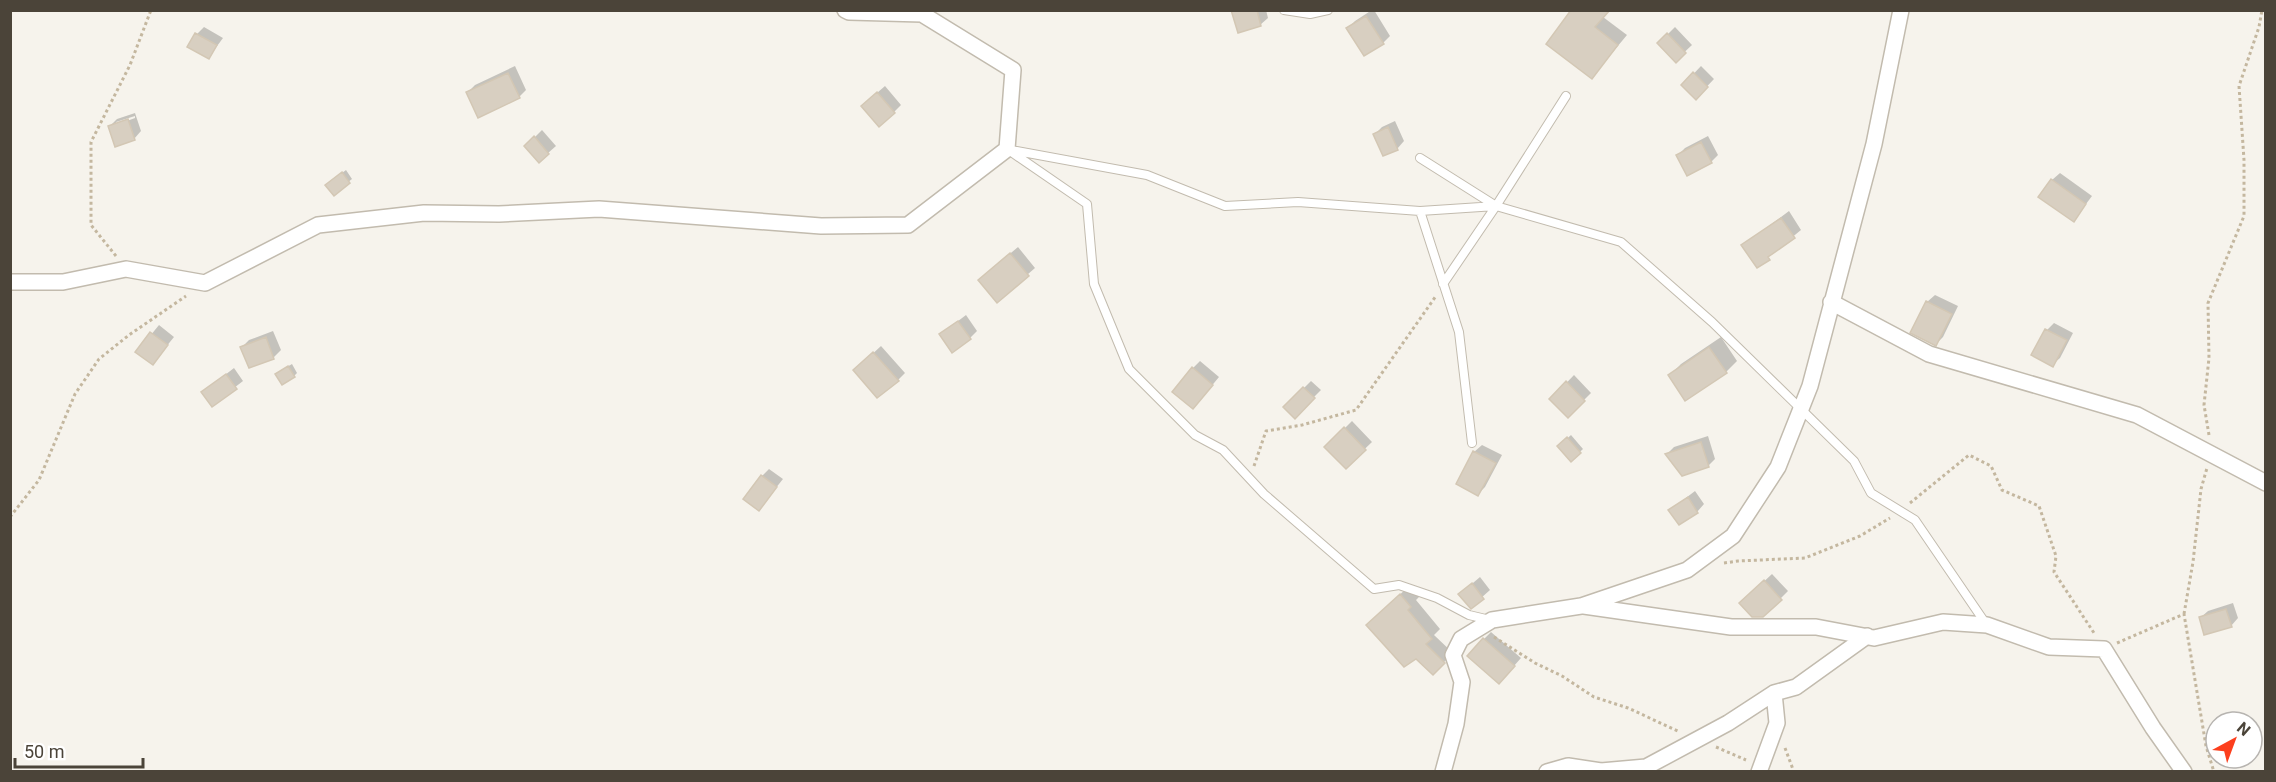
<svg xmlns="http://www.w3.org/2000/svg" width="2276" height="782" font-family="Roboto,sans-serif">
	<style>
		.shadow { fill: #0003; fill-rule: evenodd }
		.building { fill: #d8cfc1; stroke: #d3c7b4; stroke-width: 1.5 }
		.lines { fill: none; stroke-linecap: round; stroke-linejoin: round }
		.lane-casing { stroke: #c2bbae; stroke-width: 10 }
		.street-casing { stroke: #c2bbae; stroke-width: 18 }
		.path { stroke: #c4b79f; stroke-width: 3; stroke-dasharray: 3 3; stroke-linecap: butt }
		.lane { stroke: #fff; stroke-width: 8 }
		.street { stroke: #fff; stroke-width: 15 }
	</style>
	<rect width="100%" height="100%" fill="#f6f3ec"/>
	<!-- shadow -->
	<path class="shadow" d="M1234 10H1266L1268 18 1260 25Z
		M1372 10H1374L1390 36 1383 43 1348 28 1355 21Z
		M1575 10 1603 17 1627 35 1592 77Z
		M204 27 223 38 209 57 197 34Z
		M1675 27 1692 45 1676 60 1659 43Z
		M515 66 526 90 519 97 468 92 475 85Z
		M1701 66 1714 79 1696 98 1683 85Z
		M885 86 901 105 894 112 870 99Z
		M135 113 141 131 134 139 109 127 117 119ZM135 116V118L116 125V122Z
		M1395 121 1404 141 1397 149 1375 134 1382 127Z
		M542 130 556 146 539 161 526 146Z
		M1708 136 1718 155 1711 162 1678 155 1685 148Z
		M346 170 352 179 334 193 330 182Z
		M2060 173 2092 196 2074 220 2052 180Z
		M1789 211 1801 230 1757 266 1743 245Z
		M1018 247 1035 268 997 301 987 273Z
		M1935 295 1958 306 1943 337 1936 344 1927 302Z
		M966 315 977 331 970 338 941 334Z
		M2054 323 2073 333 2060 358 2052 365 2047 330Z
		M159 325 174 337 153 363 137 352Z
		M273 331 281 350 274 357 249 367 242 347 249 340Z
		M1721 337 1737 361 1726 372 1686 399 1670 375 1681 364Z
		M881 346 905 373 898 380 855 370Z
		M1200 361 1219 377 1200 400 1193 368Z
		M292 364 297 373 294 376 280 371Z
		M234 368 243 381 212 405 203 392Z
		M1574 375 1591 393 1568 416 1551 399Z
		M1311 381 1321 390 1295 416 1285 407Z
		M1352 421 1372 442 1346 467 1326 447Z
		M1571 435 1583 449 1571 460 1559 446Z
		M1708 436 1715 459 1708 466 1667 454 1674 447Z
		M1482 445 1502 455 1485 487 1478 494 1458 483 1474 452Z
		M769 469 783 479 759 509 762 476Z
		M1695 491 1704 504 1697 512 1670 510Z
		M1772 574 1788 591 1763 616 1741 603Z
		M1480 577 1490 590 1471 607 1460 594Z
		M1409 586 1419 597 1416 600 1440 629 1434 635 1453 653 1433 673 1377 616Z
		M2233 603 2238 618 2231 626 2200 618 2208 611Z
		M1491 632 1521 658 1506 675 1484 639Z"/>
	<!-- building -->
	<path class="building" d="M1231 10H1257L1261 26 1238 33Z
		M1571 10H1610L1595 27 1618 45 1592 79 1546 44Z
		M1366 16 1384 44 1364 56 1346 28Z
		M195 33 217 45 209 59 187 47Z
		M1667 33 1686 53 1676 63 1657 43Z
		M1693 72 1708 87 1696 100 1681 85Z
		M508 73 520 98 478 118 466 92Z
		M877 92 895 113 879 127 861 106Z
		M128 119 135 140 115 147 108 126Z
		M1388 127 1398 150 1383 156 1373 134Z
		M534 136 549 154 539 163 524 146Z
		M1701 142 1712 163 1687 176 1676 155Z
		M342 172 350 183 334 196 325 185Z
		M2051 179 2086 204 2074 222 2038 197Z
		M1781 218 1795 238 1768 257 1770 260 1757 268 1741 245Z
		M1010 253 1029 276 997 303 978 280Z
		M1926 301 1952 314 1936 346 1910 333Z
		M958 321 971 339 952 353 939 334Z
		M2045 329 2067 340 2053 367 2031 355Z
		M150 332 168 345 153 365 135 352Z
		M266 337 274 359 249 368 240 347Z
		M1709 347 1727 373 1685 401 1668 375Z
		M873 352 899 381 877 398 853 370Z
		M288 366 295 377 282 385 275 374Z
		M1192 367 1213 385 1193 409 1172 392Z
		M226 374 237 389 212 407 201 392Z
		M1566 381 1585 401 1568 418 1549 399Z
		M1303 387 1315 398 1295 419 1283 407Z
		M1344 427 1366 450 1346 469 1324 447Z
		M1567 437 1581 453 1571 462 1557 446Z
		M1701 442 1709 467 1682 476 1665 454Z
		M1473 451 1496 463 1478 496 1456 484Z
		M761 475 777 487 759 511 743 499Z
		M1688 497 1698 513 1679 525 1668 510Z
		M1764 580 1782 600 1763 617H1752L1739 603Z
		M1472 583 1484 599 1471 609 1458 594Z
		M1400 594 1411 607 1408 610 1432 639 1426 644 1445 663 1433 675 1416 659 1404 667 1366 625Z
		M2226 609 2232 627 2204 635 2199 617Z
		M1483 638 1515 666 1499 684 1467 656Z"/>
	<g class="lines">
		<defs>
			<path id="lane" d="M1284 10 1310 14 1328 10
				M1007 149 1087 204 1094 284 1129 369 1195 435 1223 450 1264 494 1374 589 1399 585 1437 598 1469 615 1490 620
				M1011 150 1147 175 1225 206 1298 202 1420 211 1459 332 1472 443
				M1420 158 1496 206 1420 211
				M1496 206 1566 96
				M1443 284 1496 206 1621 242 1712 322 1854 461 1871 493 1915 520 1986 624"/>
			<path id="street" d="M10 282H63L126 269 205 283 318 225 424 213 499 214 599 209 821 226 908 225 1007 149 1013 70 922 14 849 12 845 10
				M1831 302 1929 354 2137 415 2266 483
				M1584 606 1731 627H1816L1874 638 1943 622 1987 625 2049 647 2104 649 2153 728 2184 772
				M1443 772 1456 724 1462 682 1453 655 1461 639 1492 620 1581 606 1687 570 1733 536 1778 467 1810 386 1874 144 1901 10
				M1547 772 1568 766 1601 771 1646 767 1728 723 1774 693 1796 687 1867 636
				M1759 772 1777 723 1774 693"/>
		</defs>
		<!-- lane casing -->
		<use href="#lane" class="lane-casing"/>
		<!-- street casing -->
		<use href="#street" class="street-casing"/>
		<!-- path -->
		<path class="path" d="M116 256 91 225V142L130 65 151 10
			M2209 435 2204 405 2209 358 2208 303 2244 216V160L2239 86 2259 27 2262 10
			M1254 466 1266 431 1302 425 1356 410 1436 296
			M1910 503 1969 455 1991 466 2002 490 2039 506 2056 556 2054 572 2094 633
			M10 517 39 480 75 394 99 359 129 335 186 296
			M1724 563 1738 561 1805 558 1860 536 1890 518
			M2184 614 2193 562 2201 489 2207 468
			M1494 637 1535 663 1562 676 1594 697 1628 708 1680 732
			M2117 643 2184 614 2206 746 2214 772
			M1716 747 1746 760
			M1785 748 1794 772"/>
		<!-- lane -->
		<use href="#lane" class="lane"/>
		<!-- street -->
		<use href="#street" class="street"/>
	</g>
	<!-- border -->
	<rect width="2276" height="782" fill="none" stroke="#4b4439" stroke-width="24"/>
	<!-- north arrow -->
	<g transform="translate(2234 740) rotate(41)"><circle r="28" fill="#ffffff" stroke="#b7b4b0" stroke-width="1.5"/>
	<path d="M0-4.5L10 22L0 15L-10 22Z" fill="#fc3f1d"/>
	<text y="-9" font-size="16" font-weight="bold" text-anchor="middle" fill="#4b4439">N</text>
	</g>
	<!-- scale -->
	<path d="M15 758v9h128v-9" fill="none" stroke="#4b4439" stroke-width="3"/>
	<text x="24" y="758" font-size="18" fill="#4b4439" stroke="#ffffff" stroke-width="4.5" paint-order="stroke">50 m</text>
</svg>
